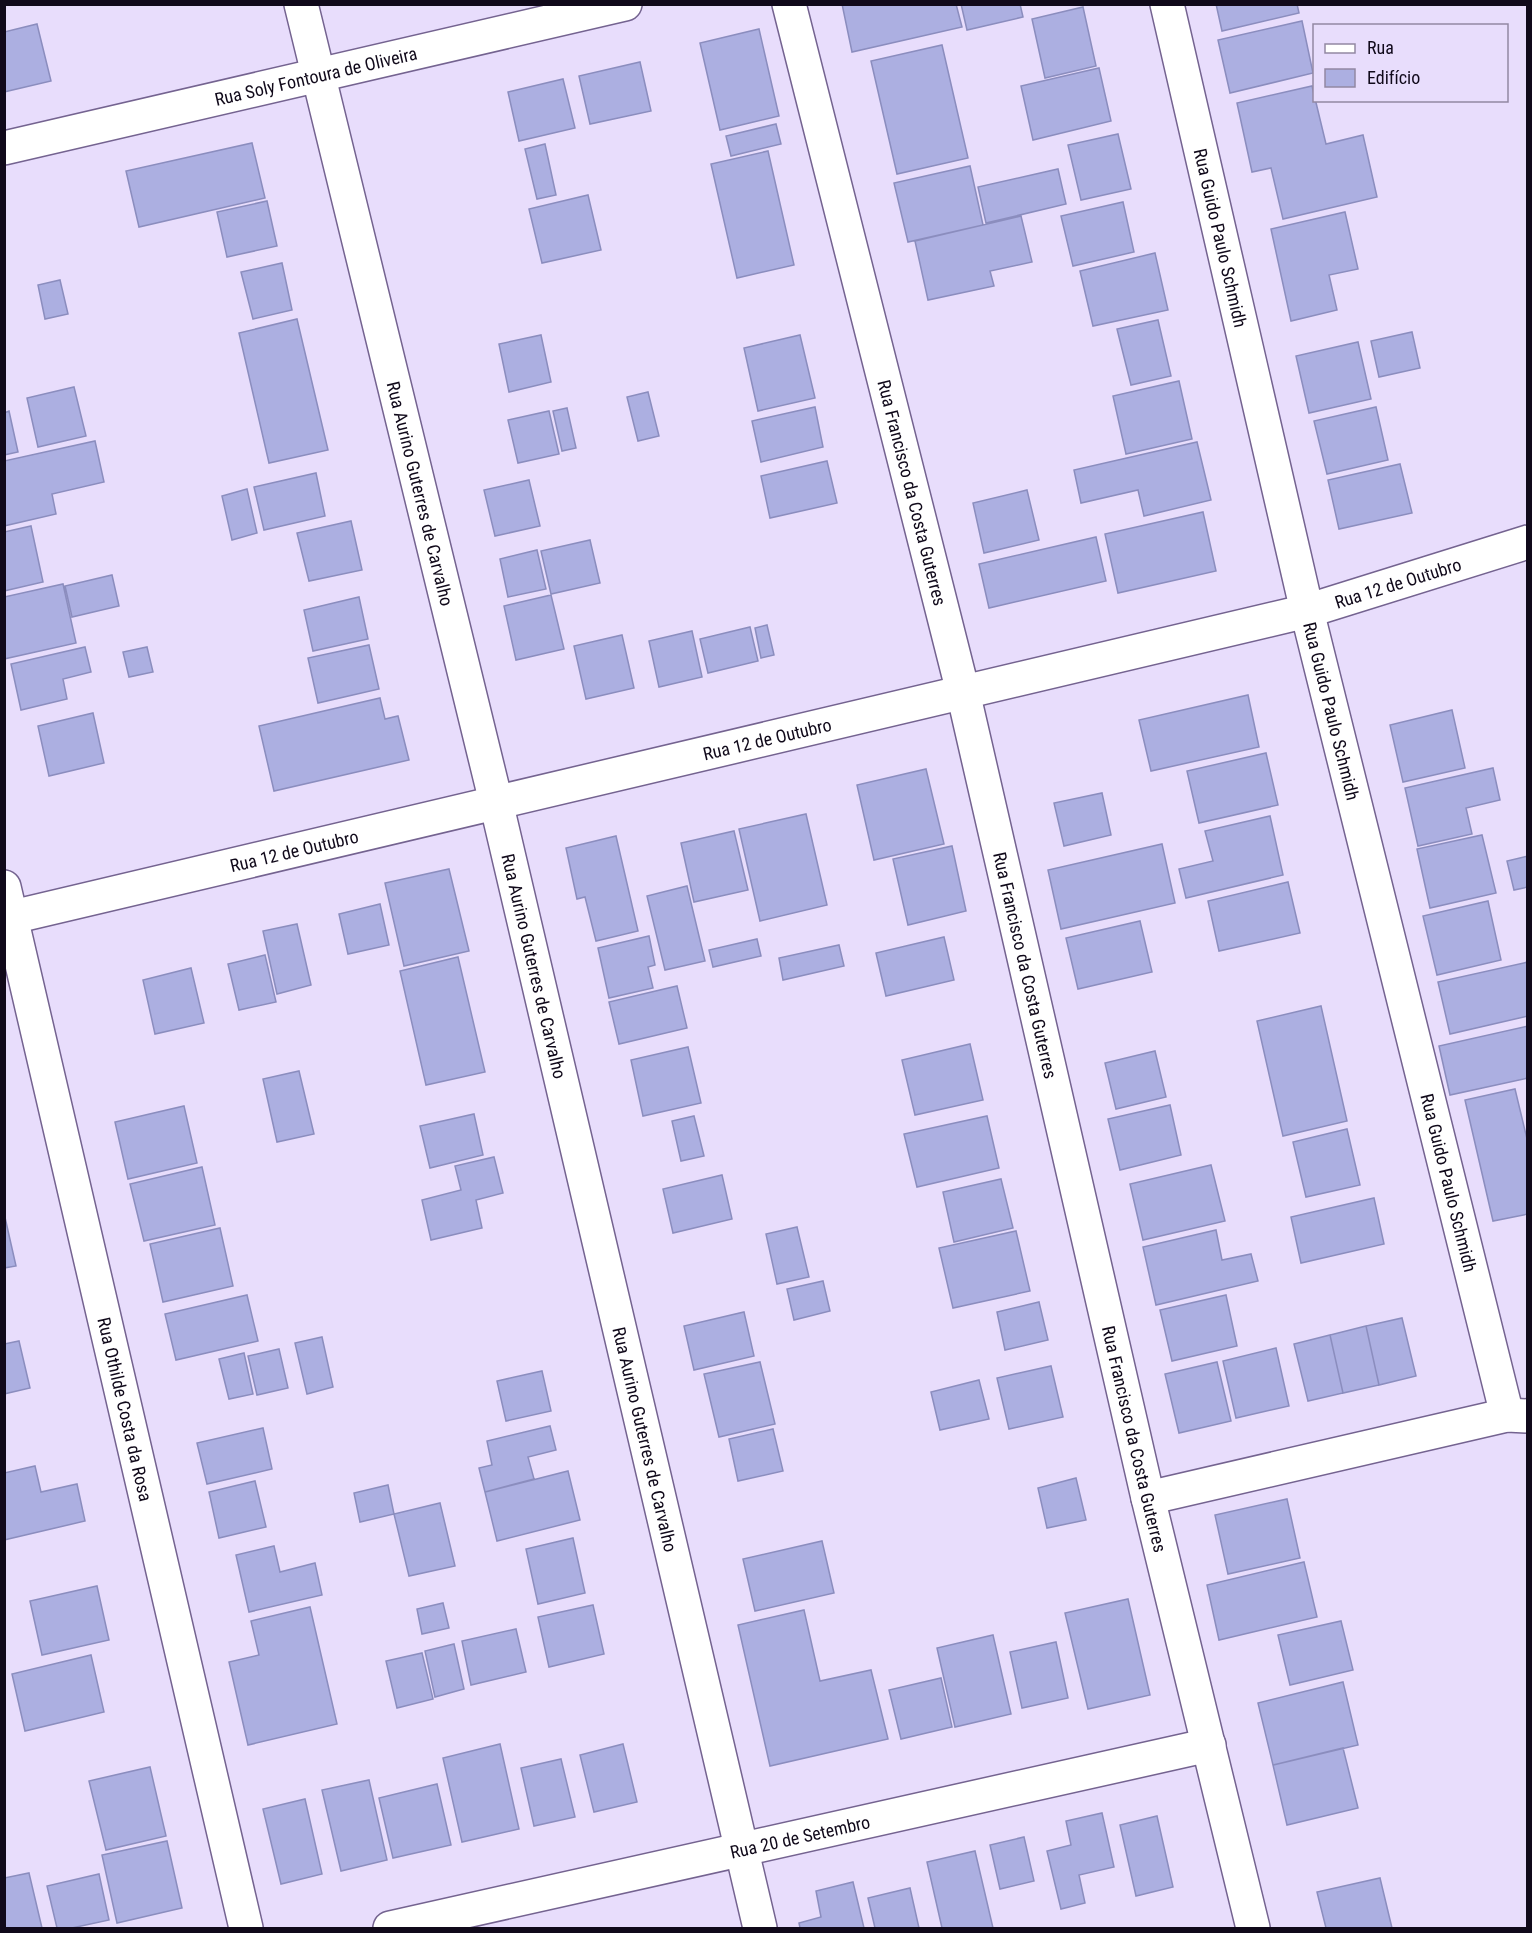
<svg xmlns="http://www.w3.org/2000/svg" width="1532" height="1933" font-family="'Roboto Condensed',sans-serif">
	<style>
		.building { fill: #acafe1; stroke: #8b8dbe; stroke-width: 1.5 }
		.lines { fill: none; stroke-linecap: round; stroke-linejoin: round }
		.minor-casing { stroke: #746390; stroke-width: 36 }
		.minor { stroke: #fff; stroke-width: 33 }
		.labels { text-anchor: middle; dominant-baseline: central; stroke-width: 4.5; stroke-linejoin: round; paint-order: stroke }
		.street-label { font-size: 18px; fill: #10091a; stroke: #e8ddfc }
	</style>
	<rect width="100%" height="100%" fill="#e8ddfc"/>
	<!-- building -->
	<path class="building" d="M842 4H956L962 27 852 52Z
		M961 4H1020L1023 17 967 30Z
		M1216 4H1297L1299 13 1222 31Z
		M1083 7 1096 66 1045 78 1032 19Z
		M1302 21 1313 73 1230 93 1218 40Z
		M37 24 51 81 4 92V32Z
		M759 29 779 116 720 130 700 43Z
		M942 45 968 158 897 174 871 61Z
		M640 62 651 111 590 124 579 76Z
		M1099 68 1111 121 1033 140 1021 86Z
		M563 79 575 128 519 141 508 92Z
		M1312 86 1326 144 1363 135 1377 197 1283 219 1271 168 1252 172 1237 103Z
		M776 124 781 144 731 156 726 136Z
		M1118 134 1131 189 1081 200 1068 145Z
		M252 143 265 198 139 227 126 171Z
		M545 144 556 195 537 199 525 149Z
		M768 151 794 265 737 278 711 164Z
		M970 166 983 225 908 242 894 183Z
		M1058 169 1066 204 986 223 978 187Z
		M588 195 601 250 542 263 529 209Z
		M267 201 277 246 227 257 217 212Z
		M1123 202 1134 252 1073 266 1061 216Z
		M1345 212 1358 269 1329 275 1337 310 1291 321 1271 229Z
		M1021 216 1032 262 990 271 994 286 928 300 915 241Z
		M1155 253 1168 310 1093 326 1080 271Z
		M282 263 292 310 253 319 241 272Z
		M60 280 68 314 45 319 38 285Z
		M297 319 328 450 269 463 239 333Z
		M1158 320 1171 376 1131 385 1117 329Z
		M1412 332 1420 368 1379 377 1371 341Z
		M541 335 551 382 509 392 499 344Z
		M800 335 815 398 758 411 744 348Z
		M1358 342 1371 399 1309 413 1296 356Z
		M1179 381 1192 439 1126 454 1113 396Z
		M74 387 86 436 38 447 27 398Z
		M648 392 659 436 638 441 627 397Z
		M815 407 823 447 761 462 752 421Z
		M1376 407 1388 460 1327 474 1314 421Z
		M567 408 576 448 562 451 553 411Z
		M9 411 18 452 4 455V413Z
		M549 411 559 454 518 463 508 420Z
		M95 441 104 482 52 494 56 514 4 526V461Z
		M1197 442 1211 500 1144 516 1138 490 1081 503 1074 470Z
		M827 461 837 503 770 518 761 476Z
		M1400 464 1412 513 1339 529 1328 480Z
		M316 473 325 516 264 530 254 487Z
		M529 480 540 526 495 536 484 490Z
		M247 489 257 533 232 540 222 496Z
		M1027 490 1039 540 984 553 973 503Z
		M1203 512 1216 571 1118 593 1105 534Z
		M351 521 362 570 309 581 297 533Z
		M31 526 43 582 4 591V532Z
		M1096 537 1106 581 989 608 979 564Z
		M590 540 600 583 551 594 541 551Z
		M537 550 546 589 508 597 500 559Z
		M112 575 119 606 72 617 65 586Z
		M63 584 76 643 4 659V597Z
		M551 595 564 649 516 660 504 606Z
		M359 597 368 639 313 651 304 610Z
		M767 625 774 655 761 658 755 628Z
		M750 627 758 661 708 673 700 639Z
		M692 631 702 677 659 687 649 641Z
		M622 635 634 688 586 699 574 646Z
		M369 645 379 689 318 703 308 658Z
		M85 647 91 672 63 679 67 699 21 710 11 664Z
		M147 647 153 672 129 677 123 652Z
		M1248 695 1259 747 1151 771 1139 720Z
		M380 698 385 719 398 716 409 760 274 791 259 726Z
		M1452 710 1465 768 1403 782 1390 725Z
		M93 713 104 763 49 776 38 726Z
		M1266 753 1278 805 1199 823 1187 771Z
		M1493 768 1500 800 1466 808 1472 834 1418 846 1405 788Z
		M926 769 944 844 874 860 857 785Z
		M1102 793 1111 835 1064 846 1054 803Z
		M806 814 827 905 760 921 739 829Z
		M1270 816 1283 875 1186 898 1179 869 1213 861 1205 831Z
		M734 831 748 890 694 902 681 843Z
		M1482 835 1496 893 1430 908 1417 849Z
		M616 836 638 931 596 941 585 897 577 899 566 848Z
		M1162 844 1175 903 1061 929 1048 870Z
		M952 846 966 911 908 925 893 859Z
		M1528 856V887L1514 890 1507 861Z
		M449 869 469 951 404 966 385 883Z
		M1288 882 1300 933 1219 951 1208 901Z
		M687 886 705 961 665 970 647 896Z
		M1488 901 1501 960 1437 975 1423 916Z
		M380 904 389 945 348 954 339 914Z
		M1140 921 1152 972 1078 989 1066 938Z
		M297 924 311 985 277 994 263 931Z
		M649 936 655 965 648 967 653 988 609 998 598 948Z
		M944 937 954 980 886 996 876 953Z
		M757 939 761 956 713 967 709 950Z
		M839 945 844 966 783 980 779 958Z
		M265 955 276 1002 239 1010 228 964Z
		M458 957 485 1072 426 1085 400 971Z
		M1528 962V1016L1450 1034 1438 982Z
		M191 968 204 1023 155 1034 143 980Z
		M677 986 687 1028 619 1044 609 1002Z
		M1321 1006 1347 1121 1283 1136 1257 1021Z
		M1528 1026V1078L1450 1095 1439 1046Z
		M970 1044 983 1100 915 1115 902 1060Z
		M688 1047 701 1103 643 1116 631 1060Z
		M1155 1051 1166 1097 1116 1109 1105 1063Z
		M299 1071 314 1134 277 1142 263 1079Z
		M1515 1089 1528 1143V1214L1493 1221 1465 1100Z
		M1170 1105 1181 1155 1120 1170 1108 1119Z
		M184 1106 197 1163 128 1179 115 1122Z
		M474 1114 483 1155 430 1168 420 1126Z
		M694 1116 704 1156 681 1161 672 1121Z
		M987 1116 999 1168 917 1187 904 1134Z
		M1347 1129 1360 1185 1306 1197 1293 1142Z
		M494 1157 503 1193 476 1200 482 1228 431 1240 422 1200 461 1190 455 1166Z
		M1211 1165 1225 1221 1143 1240 1130 1184Z
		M202 1167 215 1225 144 1241 130 1184Z
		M722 1175 732 1219 673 1233 663 1189Z
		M1001 1179 1013 1228 954 1242 943 1192Z
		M1374 1198 1384 1244 1301 1263 1291 1217Z
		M4 1213 16 1266 4 1268Z
		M797 1227 809 1277 777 1284 766 1234Z
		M220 1228 233 1286 163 1302 150 1244Z
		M1216 1230 1222 1260 1251 1254 1258 1281 1156 1305 1143 1247Z
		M1016 1231 1030 1291 953 1308 939 1248Z
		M823 1281 830 1311 794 1320 787 1289Z
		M247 1295 258 1341 176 1360 165 1314Z
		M1226 1295 1237 1346 1172 1361 1160 1310Z
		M1039 1302 1048 1340 1005 1350 997 1312Z
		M744 1312 754 1356 694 1370 684 1326Z
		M1402 1318 1416 1376 1379 1385 1366 1326Z
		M1366 1326 1379 1385 1343 1393 1330 1335Z
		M1330 1335 1343 1393 1308 1401 1294 1344Z
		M322 1337 333 1387 307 1394 295 1343Z
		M19 1341 30 1388 4 1394V1344Z
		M1276 1348 1289 1406 1236 1418 1223 1361Z
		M279 1349 288 1388 257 1395 248 1356Z
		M244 1353 253 1394 229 1399 219 1359Z
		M760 1362 775 1424 719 1437 704 1374Z
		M1217 1362 1231 1421 1179 1433 1165 1374Z
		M1051 1366 1063 1417 1009 1429 997 1378Z
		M542 1371 551 1411 506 1421 497 1381Z
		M979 1380 989 1419 940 1430 931 1392Z
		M550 1426 556 1450 528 1457 534 1479 485 1492 479 1468 492 1465 487 1441Z
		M263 1428 272 1469 207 1484 197 1443Z
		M773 1429 783 1471 738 1481 729 1439Z
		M35 1466 41 1492 77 1484 85 1521 4 1540V1473Z
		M568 1471 580 1520 497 1541 485 1492Z
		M1076 1478 1086 1520 1047 1528 1038 1488Z
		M255 1481 266 1527 219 1538 209 1492Z
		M388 1485 394 1514 360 1522 354 1493Z
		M1287 1499 1300 1558 1228 1574 1215 1515Z
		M440 1503 455 1566 409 1576 394 1514Z
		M573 1538 585 1593 538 1604 526 1549Z
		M822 1541 834 1593 755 1611 743 1559Z
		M274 1546 280 1572 315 1563 322 1595 249 1612 236 1555Z
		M1304 1562 1317 1617 1219 1640 1207 1585Z
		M97 1586 109 1640 42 1655 30 1601Z
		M1128 1599 1150 1695 1088 1709 1065 1613Z
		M443 1603 449 1628 422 1634 417 1609Z
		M593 1605 604 1654 549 1667 538 1617Z
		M310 1607 337 1724 248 1745 229 1662 259 1655 251 1621Z
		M804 1610 820 1681 871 1670 888 1739 770 1766 738 1625Z
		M1341 1621 1353 1670 1290 1685 1278 1635Z
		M516 1629 526 1672 471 1685 462 1641Z
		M993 1635 1011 1714 955 1727 937 1648Z
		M1056 1642 1068 1698 1022 1708 1010 1652Z
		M454 1644 464 1689 435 1697 425 1651Z
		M422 1653 433 1699 397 1708 386 1661Z
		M91 1655 104 1712 25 1731 12 1674Z
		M941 1678 952 1727 901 1739 889 1690Z
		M1343 1682 1358 1745 1273 1765 1258 1703Z
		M500 1744 519 1829 462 1842 443 1758Z
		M623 1744 637 1802 594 1812 580 1755Z
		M1343 1748 1358 1808 1287 1825 1273 1765Z
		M561 1759 575 1817 534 1826 521 1768Z
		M150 1767 166 1836 106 1850 89 1781Z
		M369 1780 387 1860 341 1871 322 1790Z
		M437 1784 451 1845 393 1858 379 1798Z
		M305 1799 322 1874 281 1884 263 1809Z
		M1102 1813 1114 1867 1079 1875 1085 1903 1061 1909 1047 1851 1071 1845 1066 1821Z
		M1157 1816 1173 1887 1136 1896 1120 1825Z
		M1024 1837 1034 1881 1000 1889 990 1845Z
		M167 1841 182 1908 117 1923 102 1855Z
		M975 1851 993 1928H942L927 1862Z
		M29 1873 42 1928H4V1878Z
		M99 1874 109 1920 72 1928H57L47 1886Z
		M1380 1878 1392 1928H1326L1317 1892Z
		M853 1882 864 1928H800L799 1923 821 1917 816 1891Z
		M910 1888 919 1928H875L868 1898Z"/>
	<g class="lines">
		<defs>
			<g id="minor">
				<path id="s1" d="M301 4 496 802 760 1928"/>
				<path id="s2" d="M789 4 963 692 1148 1498 1253 1928"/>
				<path id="s3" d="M1167 4 1307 611 1507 1415"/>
				<path id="s4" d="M4 148 625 4"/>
				<path id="s5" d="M4 887 246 1928"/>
				<path id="s6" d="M4 919 1307 611 1528 542"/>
				<path d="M1148 1498 1507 1415 1527 1416"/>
				<path id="s7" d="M390 1928 1209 1745"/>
			</g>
		</defs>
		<!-- minor casing -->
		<use href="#minor" class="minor-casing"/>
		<!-- minor -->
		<use href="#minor" class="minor"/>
	</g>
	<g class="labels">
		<!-- street labels -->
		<g class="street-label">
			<text stroke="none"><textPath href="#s4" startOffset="320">Rua Soly Fontoura de Oliveira</textPath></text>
			<text stroke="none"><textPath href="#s3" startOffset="240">Rua Guido Paulo Schmidh</textPath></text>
			<text stroke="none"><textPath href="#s1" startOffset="504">Rua Aurino Guterres de Carvalho</textPath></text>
			<text stroke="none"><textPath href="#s2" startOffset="504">Rua Francisco da Costa Guterres</textPath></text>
			<text stroke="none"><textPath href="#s6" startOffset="1434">Rua 12 de Outubro</textPath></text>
			<text stroke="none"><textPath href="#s3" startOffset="726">Rua Guido Paulo Schmidh</textPath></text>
			<text stroke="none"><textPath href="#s6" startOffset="784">Rua 12 de Outubro</textPath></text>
			<text stroke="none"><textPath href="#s6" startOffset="298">Rua 12 de Outubro</textPath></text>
			<text stroke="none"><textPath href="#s2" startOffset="990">Rua Francisco da Costa Guterres</textPath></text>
			<text stroke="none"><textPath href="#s1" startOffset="990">Rua Aurino Guterres de Carvalho</textPath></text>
			<text stroke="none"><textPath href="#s3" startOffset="1212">Rua Guido Paulo Schmidh</textPath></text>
			<text stroke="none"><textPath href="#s5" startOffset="536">Rua Othilde Costa da Rosa</textPath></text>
			<text stroke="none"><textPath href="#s1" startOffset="1476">Rua Aurino Guterres de Carvalho</textPath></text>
			<text stroke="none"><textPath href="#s2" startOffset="1476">Rua Francisco da Costa Guterres</textPath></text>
			<text stroke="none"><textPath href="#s7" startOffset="420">Rua 20 de Setembro</textPath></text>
		</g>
	</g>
	<!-- border -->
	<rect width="1532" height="1933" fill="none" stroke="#10091a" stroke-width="12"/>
	<!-- legend -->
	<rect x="1313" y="24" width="195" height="78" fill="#e8ddfc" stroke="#9288a2" stroke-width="1.5"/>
	<rect x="1325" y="44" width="30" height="9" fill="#ffffff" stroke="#9288a2" stroke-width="1.5"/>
	<text x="1367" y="54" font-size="18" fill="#10091a">Rua</text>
	<rect x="1325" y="69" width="30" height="18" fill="#acafe1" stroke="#9288a2" stroke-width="1.5"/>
	<text x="1367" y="84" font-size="18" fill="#10091a">Edifício</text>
</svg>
